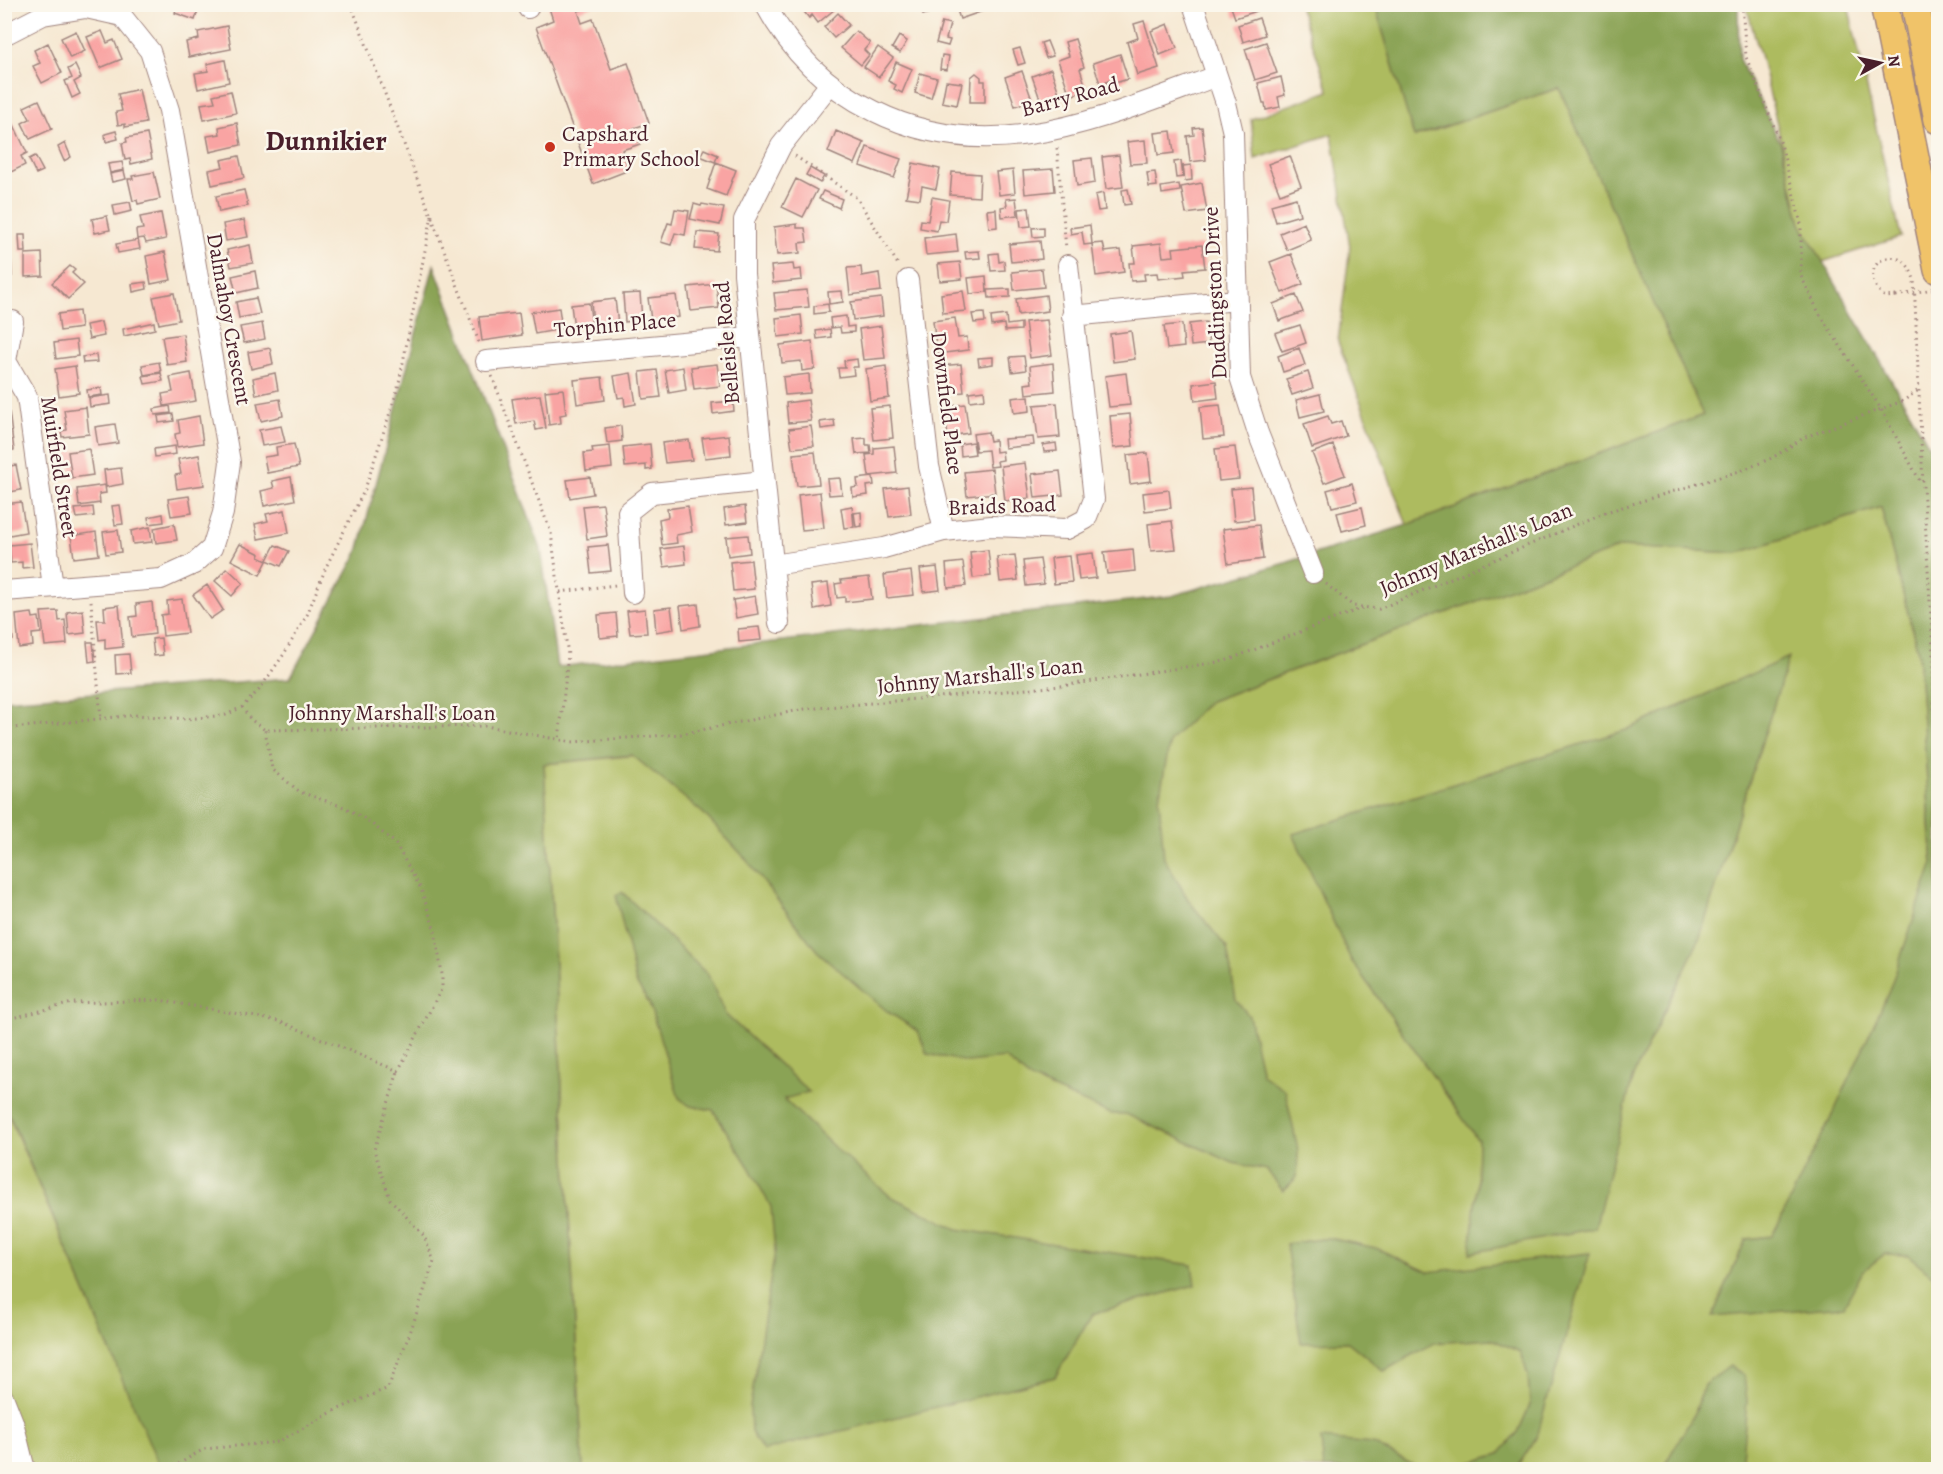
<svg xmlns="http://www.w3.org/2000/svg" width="1943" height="1474" font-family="Alegreya,serif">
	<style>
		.green { fill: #adbb5e; stroke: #7c6d44; stroke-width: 1.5 }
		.forest { fill: #8aa355; stroke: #6a6140; stroke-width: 1.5 }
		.building { fill: #f9a4a3 }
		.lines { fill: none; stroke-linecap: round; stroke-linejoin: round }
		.minor-casing { stroke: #a0847e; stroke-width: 22 }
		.highway-casing { stroke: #a0847e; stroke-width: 30 }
		.path { stroke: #a0847e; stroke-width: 3; stroke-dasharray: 1.5 4.5; stroke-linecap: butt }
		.minor { stroke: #fff; stroke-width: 20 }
		.highway { stroke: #f0c369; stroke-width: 27 }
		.path-bridge { stroke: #a0847e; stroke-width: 3; stroke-dasharray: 1.5 4.5; stroke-linecap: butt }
		.poi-dot { fill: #c8321e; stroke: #fbf7ec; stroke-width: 2 }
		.labels { text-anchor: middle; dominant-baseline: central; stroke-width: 5; stroke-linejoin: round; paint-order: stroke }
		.street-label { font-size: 22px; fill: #4a1f2b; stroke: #fbf7ec }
		.poi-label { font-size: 22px; fill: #4a1f2b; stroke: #fbf7ec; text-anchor: start }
		.district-label { font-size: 28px; font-weight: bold; fill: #4a1f2b; stroke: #fbf7ec }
	</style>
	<rect width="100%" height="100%" fill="#fbf7ec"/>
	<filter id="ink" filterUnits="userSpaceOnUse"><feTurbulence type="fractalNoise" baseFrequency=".0167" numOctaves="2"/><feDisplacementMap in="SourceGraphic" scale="12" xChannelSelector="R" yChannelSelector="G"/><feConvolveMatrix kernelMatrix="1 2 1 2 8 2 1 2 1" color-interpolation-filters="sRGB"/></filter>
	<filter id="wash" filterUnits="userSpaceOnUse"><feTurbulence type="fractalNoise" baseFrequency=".008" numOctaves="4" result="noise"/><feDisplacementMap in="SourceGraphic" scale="24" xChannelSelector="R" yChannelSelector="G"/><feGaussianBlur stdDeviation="1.35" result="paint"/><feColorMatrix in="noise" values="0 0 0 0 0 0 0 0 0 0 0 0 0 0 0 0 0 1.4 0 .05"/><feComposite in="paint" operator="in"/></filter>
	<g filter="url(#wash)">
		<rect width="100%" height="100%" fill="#f6e8d2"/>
		<!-- green -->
		<path class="green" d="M1299 5H1375L1415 137 1559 88 1704 415 1407 525 1338 342 1350 247 1332 134 1255 159 1251 119 1329 91Z
			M1746 5H1848L1901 237 1822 262 1801 224 1761 58Z
			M1881 507 1918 652 1938 938V1469H583L544 764 1208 702 1621 547 1738 553Z
			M4 1105 159 1463 141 1470H25L22 1455 5 1457Z"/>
		<!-- forest -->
		<path class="forest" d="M1375 5H1738L1739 59 1781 144 1801 224 1938 461V1280L1908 1255 1885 1254 1863 1271 1844 1306 1712 1317 1746 1239 1772 1236 1839 1101 1889 991 1933 863 1918 652 1881 507 1738 553 1621 547 1208 702 1170 741 1159 799 1164 858 1189 901 1227 948 1236 1000 1249 1016 1262 1074 1285 1090 1298 1150 1297 1177 1283 1191 1267 1170 1233 1163 1126 1114H1111L1030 1079 1005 1058 968 1062 927 1054 918 1031 888 1012 817 951 745 858 703 813 632 755 544 764 583 1469H141L158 1463 5 1105 4 700 290 678 358 552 434 265 541 549 557 667 1171 596 1285 563 1407 525 1703 415 1559 88 1414 137Z
			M1789 657 1699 940 1633 1076 1595 1228 1470 1253 1477 1185 1478 1140 1351 960 1293 834 1626 730Z
			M622 892 708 975 725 1014 809 1092 784 1099 836 1149 890 1196 957 1229 1192 1265 1195 1285 1092 1314 1055 1377 763 1451 751 1432 750 1407 775 1251 771 1207 749 1167 713 1110 690 1106 679 1098 649 1003 636 983 616 895Z
			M1329 1238 1376 1248 1428 1272 1590 1253 1536 1438 1516 1469H1324L1321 1439 1373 1444 1419 1468 1469 1463 1499 1454 1518 1432 1530 1405 1528 1376 1521 1352 1491 1339 1434 1343 1384 1371 1348 1342 1301 1343 1286 1244Z
			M1730 1366 1744 1375 1747 1401 1741 1469H1662L1695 1413 1704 1385Z"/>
		<g id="blocks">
			<!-- building -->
			<path class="building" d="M177 4H200L195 20 175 13Z
				M798 4H813L814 7 817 4H831L835 9 818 23 812 15 809 18Z
				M919 4H937L939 10 923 15Z
				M955 4H984L986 10 960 19Z
				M1230 4H1255L1257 11 1235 18Z
				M548 5H596L578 11 582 23 593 19 611 69 628 63 649 123 634 128 640 144 622 150 629 170 593 184 536 27 553 20Z
				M838 13 849 25 834 38 824 27Z
				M1259 18 1265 35 1243 42 1238 25Z
				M1144 21 1159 68 1137 75 1127 42 1138 38 1134 24Z
				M942 22 950 24 946 39 950 40 948 46 936 43Z
				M1168 24 1177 48 1160 55 1151 31Z
				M227 26 231 49 189 57 186 42 199 39 198 32Z
				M76 31 85 51 70 58 61 38Z
				M102 31 107 43 114 40 122 59 100 68 87 37Z
				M856 31 870 43 864 50 869 55 861 65 841 48Z
				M899 36 907 41 900 53 892 48Z
				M1075 39 1084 67 1080 69 1087 90 1070 96 1058 60 1069 56 1065 42Z
				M1047 41 1053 56 1046 58 1041 43Z
				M1266 42 1277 73 1255 80 1245 49Z
				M48 43 62 73 42 83 33 66 40 63 34 50Z
				M878 47 893 58 879 77 864 67Z
				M1020 48 1025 63 1018 65 1013 50Z
				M1120 54 1128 79 1115 83 1113 79 1106 82 1108 87 1102 89 1093 63Z
				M942 55 949 56 947 70 940 69Z
				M225 60 229 82 198 89 195 73 208 71 207 64Z
				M896 62 912 69 902 93 894 89 896 85 888 81Z
				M75 65 81 78 74 82 80 94 72 98 65 81 72 78 68 69Z
				M1051 69 1060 96 1041 102 1032 76Z
				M1022 71 1032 100 1015 106 1005 77Z
				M920 73 937 78 931 98 915 93Z
				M976 73 981 77V81H985V102H970L971 77Z
				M1281 77 1285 95 1278 97 1280 107 1266 110 1265 103H1263L1258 83Z
				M946 81 962 83 957 105 942 102Z
				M139 89 146 123 125 127V124L118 125 116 112 122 111 118 94Z
				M231 91 236 113 204 120 201 104 215 102 213 95Z
				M39 100 52 129 30 139 22 123 30 119 24 107Z
				M13 123 27 153 21 156 25 165 9 173 4 163V128Z
				M237 123 241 145 210 152 207 136 220 134 219 127Z
				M1202 127 1206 160 1190 162 1187 136 1194 135 1193 128Z
				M116 131 118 139 106 142 105 134Z
				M836 131 864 143 855 164 828 152Z
				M1171 131 1174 153 1158 155 1155 133Z
				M147 134 152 159 131 164 130 159 125 160 122 143 127 142 126 138Z
				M1145 140 1147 163 1130 164 1127 142Z
				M65 143 71 157 64 161 58 147Z
				M867 147 901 159 894 178 860 166Z
				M704 149 718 155 715 162 700 156Z
				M1119 155 1123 187 1106 189 1102 157Z
				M35 156 43 171 36 174 29 159Z
				M239 156 244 178 212 185 209 170 223 167 221 160Z
				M1290 156 1301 186 1280 194 1268 164Z
				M1092 158 1095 183 1077 186 1074 160Z
				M1181 161 1183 177 1176 178 1174 162Z
				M122 162 124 170 110 173 108 164Z
				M716 162 736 170 726 196 707 189Z
				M913 163 940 169 936 189 922 186 920 199 906 197Z
				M1191 165 1192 180 1185 181 1183 166Z
				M810 168 824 176 820 183 806 175Z
				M1053 169 1055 191 1025 194 1023 171Z
				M1013 170 1015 193 999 195 996 172Z
				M124 171 126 179 112 182 110 174Z
				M154 172 160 199 138 204 137 200 133 201 128 179H133L132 176Z
				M952 172 980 174 979 197 950 195Z
				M1155 172 1157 186 1149 187 1147 173Z
				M796 179 817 190 803 217 782 207Z
				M1202 183 1207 211 1186 214 1181 187Z
				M1179 184 1180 191 1162 194 1161 187Z
				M1128 189 1131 204 1124 205 1122 190Z
				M244 190 248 206 219 212 216 196Z
				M823 191 842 199 839 208 819 199Z
				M1103 193 1105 210 1098 211 1095 195Z
				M932 197 949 200 946 221 939 220 937 231 920 228 921 220 928 221Z
				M1016 198 1018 215 1002 217 1001 207 1007 206 1006 199Z
				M1296 198 1300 215 1276 222 1271 205Z
				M130 202 132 211 115 215 113 205Z
				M694 204 701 206 702 204 724 208 720 225 690 219Z
				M1029 208 1031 226 1021 227 1019 209Z
				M675 209 689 211 685 235 675 233 671 245 661 242 668 223 672 224Z
				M996 209 997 227 989 228 987 210Z
				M161 213 166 239 146 243 144 238 137 239 136 230 143 229 140 217Z
				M107 216 110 230 95 233 92 219Z
				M244 220 248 237 226 241 223 224Z
				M1304 223 1311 240 1287 250 1280 233Z
				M797 224V228H805L807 242 799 243 800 253 777 255 774 227Z
				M1090 225 1092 244 1084 245 1082 232 1071 234 1070 228Z
				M1044 227V236L1033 237 1032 228Z
				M697 232 719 234 717 251 695 249Z
				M956 234 958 252 926 255 924 238Z
				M19 235H25L26 252H20Z
				M138 240 140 249 118 253 116 244Z
				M1040 241 1042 259 1011 262 1009 244Z
				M1103 243 1105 252 1121 250 1124 272 1096 276 1092 244Z
				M1161 243 1163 257 1174 256 1173 248 1202 245 1205 268 1184 270 1185 276 1158 279 1157 273 1144 274 1145 280 1131 281 1129 263H1135L1133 246Z
				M250 245 253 263 231 267 227 250Z
				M979 251 980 258 966 259 965 252Z
				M165 252 171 280 151 284 146 256Z
				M42 253 43 276 25 277V254Z
				M998 253 999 262 1004 261 1005 270 991 271 989 254Z
				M1291 254 1303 284 1282 293 1270 262Z
				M4 255H11L12 276H4Z
				M960 262 962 279 940 281 938 264Z
				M793 264 794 270 801 269 802 280 773 283 771 266Z
				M70 266 75 270 72 273 84 284 68 299 52 283Z
				M861 267 862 276 879 273 881 291 850 295 847 268Z
				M1042 269 1044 287 1014 290 1012 272Z
				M255 271 258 288 236 293 232 276Z
				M986 276 987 292 970 294 968 278Z
				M146 282 147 289 133 292 132 284Z
				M716 284 719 308 691 311 688 287Z
				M1010 289V297L989 298 988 290Z
				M807 290 809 307 776 310 774 293Z
				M842 291 843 302 829 304 828 292Z
				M963 291 966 311 943 313 941 294Z
				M174 293 179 320 159 324 153 297Z
				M640 293 642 320 625 322 623 294Z
				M676 295 679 317 651 320 648 298Z
				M1046 295 1048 311 1018 315 1016 299Z
				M1296 295 1303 312 1279 321 1273 304Z
				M256 298 260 314 239 318 236 302Z
				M881 298 883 316 853 320 851 302Z
				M615 299 618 324 608 325 609 330 594 332 591 302Z
				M589 303 592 326 574 328 571 305Z
				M828 304 829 312 814 314V306Z
				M559 308 562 329 535 334 531 312Z
				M79 311 81 328 60 331 58 314Z
				M519 313 522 335 482 341 479 317Z
				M984 313 985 322 974 323 972 314Z
				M801 315 803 334 778 337 776 318Z
				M1006 315 1007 325 1021 323V330L1005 331 1004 324 992 326 991 317Z
				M846 316 847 327 854 326V332L841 333 840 327 831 328 830 318Z
				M955 318 958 338 967 337 968 350 937 354 933 321Z
				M1047 320 1052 355 1030 358 1025 322Z
				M101 322 104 336 89 339 86 325Z
				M154 322 155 329 124 336 123 329Z
				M1206 322 1209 344 1191 346 1189 324Z
				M262 323 265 339 244 343 240 327Z
				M1182 324 1184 347 1167 349 1164 326Z
				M1300 325 1306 343 1282 351 1275 333Z
				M881 326 885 358 863 360 859 329Z
				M830 329 831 337 817 339 816 331Z
				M1131 331 1135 359 1113 362 1110 334Z
				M183 334 187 362 167 365 162 337Z
				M76 340 78 356 56 359 54 343Z
				M812 341 815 369 802 371 801 361 782 363 780 345Z
				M270 348 273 364 251 369 248 352Z
				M1299 348 1305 365 1283 372 1278 356Z
				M96 355 97 362 83 363 82 357Z
				M1024 356 1026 370 1012 372 1010 357Z
				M993 357V364L979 366 978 358Z
				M857 359 858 367H853L854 375 839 377 838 368H845L844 361Z
				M159 362 161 372 144 375 142 365Z
				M1053 363 1055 391 1026 394 1025 384 1032 383 1030 366Z
				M717 364 720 386 694 389 691 367Z
				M961 364 964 392 943 394 940 366Z
				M75 366 79 393 59 396 55 369Z
				M886 366 889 398 870 401 866 369Z
				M683 367 686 390 669 393 665 370Z
				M657 370 661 397 643 399 640 372Z
				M1308 372 1313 388 1292 395 1286 379Z
				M161 373 163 381 145 384 143 376Z
				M191 373 196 401 164 406 162 394 173 392 170 377Z
				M275 373 278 390 256 395 253 378Z
				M631 373 636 404 625 406 624 397 618 398 614 376Z
				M1126 373 1130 405 1109 407 1105 376Z
				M809 374 810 393 785 395 783 377Z
				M602 377 605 400 577 404 574 380Z
				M1216 381 1218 398 1195 401 1193 384Z
				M101 388 102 395 88 397 87 390Z
				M563 389 566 414 560 415 561 423 549 425 545 391Z
				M984 390 985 399 970 401 969 392Z
				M1320 394 1324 411 1300 417 1296 400Z
				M110 395 111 404 90 407 89 398Z
				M540 395 546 428 536 430 534 421 516 424 512 399Z
				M1029 396 1030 411 1014 413 1012 398Z
				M280 399 283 416 261 421 257 403Z
				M808 400 811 421 788 423 786 403Z
				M733 401 734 411 713 414 712 403Z
				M1057 403 1060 437 1038 439 1034 405Z
				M965 404 969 433 948 436 944 407Z
				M1220 405 1224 437 1203 439 1200 407Z
				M170 406 171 413 155 415 154 409Z
				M890 406 893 438 874 440 870 408Z
				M86 407 89 434 62 437 61 431 67 430 64 410Z
				M9 411 14 450 4 452V412Z
				M173 414 174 421 159 423 158 416Z
				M1130 414 1133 446 1113 448 1110 416Z
				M199 416 203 443 177 447 175 434 180 433 178 420Z
				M1328 416 1331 424 1341 421 1346 436 1312 448 1304 424Z
				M834 420 835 427 821 429 820 422Z
				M115 424 118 443 98 446 95 427Z
				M281 426 285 442 262 446 259 430Z
				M621 426 622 441 607 443 605 428Z
				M811 426 814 446 792 448 789 429Z
				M988 432 990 441 995 440 996 452 1002 451 1003 460 997 461 998 466 990 467 988 450 976 451 973 434Z
				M729 435 731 455 705 458 702 438Z
				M1033 437 1034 445 1005 448 1004 439Z
				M866 438V445H870L871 453 856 454 854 439Z
				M689 440 692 460 665 463 662 443Z
				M973 442 975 454 961 456 960 444Z
				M1056 443 1057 451 1044 452 1043 445Z
				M294 444 299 467 267 473 264 457 277 455 276 447Z
				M650 444 652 469 646 470V465L625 467 623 447Z
				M1333 445 1345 475 1324 483 1312 453Z
				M175 446 176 454 155 457 154 449Z
				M610 446 612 468 586 471 584 453 593 452 592 448Z
				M894 446 897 473 869 476 866 455 874 454V448Z
				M1235 447 1239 479 1219 481 1215 449Z
				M89 449 93 475 72 478 68 452Z
				M815 452 819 484 797 486 793 454Z
				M1148 453 1151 481 1130 484 1127 455Z
				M199 455 204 485 177 489 175 475 181 474 178 459Z
				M1025 463 1030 498 1005 501 1001 466Z
				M16 465 21 490 4 493V467Z
				M121 468 123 484 106 487 104 470Z
				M992 469 995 493 967 496 964 472Z
				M1060 471 1063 495 1035 498 1032 474Z
				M291 477 295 500 264 506 261 491 274 488 272 481Z
				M590 477 593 494 570 498 567 480Z
				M873 477 874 485 867 486 868 495 853 497 852 488 858 487 857 479Z
				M840 478 842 494 829 495 827 479Z
				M1352 483 1357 501 1332 507 1327 490Z
				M105 485 106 493 99 494 100 503 79 506 77 489Z
				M908 486 911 514 889 517 885 489Z
				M1251 487 1254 519 1234 521 1231 489Z
				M1169 490 1171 508 1145 511 1143 493Z
				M820 492 824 528 802 530 798 495Z
				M189 496 192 513 171 516 168 499Z
				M21 502 26 532 4 536V504Z
				M603 504 607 536 587 539 583 506Z
				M120 505 123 524 115 525 112 506Z
				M688 506 692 532 676 535 677 543 662 545 659 519 668 517 667 509Z
				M745 506 747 522 726 525 724 509Z
				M852 506 854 527 844 528 841 508Z
				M93 507 94 516 77 518 75 509Z
				M1362 507 1366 525 1342 531 1337 513Z
				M285 510 289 533 258 539 255 524 268 521 266 514Z
				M861 512 862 526 856 527 854 513Z
				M163 514 164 522 149 524 148 517Z
				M1172 521 1176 549 1151 551 1148 524Z
				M174 524 177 540 156 543 154 528Z
				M1259 525 1263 559 1228 564 1223 529Z
				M150 527 152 542 133 544 131 531Z
				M118 530 121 552 106 554 103 532Z
				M96 532 99 555 74 558 71 536Z
				M748 535 750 553 728 556 726 537Z
				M30 543 33 567 22 568V562L11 563 9 545Z
				M240 544 260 554 259 557 267 561 260 575 231 560Z
				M275 545 289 551 281 566 267 560Z
				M608 545 611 571 591 573 588 547Z
				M684 546 686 564 664 567 661 549Z
				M1133 549 1135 571 1107 574 1104 552Z
				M988 550 991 576 973 578 970 552Z
				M1093 553 1096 578 1079 580 1076 555Z
				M1015 555 1018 580 1000 582 997 557Z
				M1069 556 1072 582 1054 584 1051 558Z
				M1040 559 1044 584 1026 586 1023 561Z
				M751 560 754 589 733 591 730 562Z
				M963 562 966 586 948 588 946 564Z
				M937 567 940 590 923 592 920 569Z
				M227 568 243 583 232 596 215 581Z
				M911 571 914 595 887 598 884 575Z
				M869 577 872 599 845 602V597L837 598 835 584 842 583 841 580Z
				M828 583 831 606 814 609 811 585Z
				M207 585 223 610 210 619 193 595Z
				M755 596 758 614 736 618 733 600Z
				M182 599 187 633 163 636 161 615 168 614 167 601Z
				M152 602 155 634 132 637 130 617 137 616 136 604Z
				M698 604 700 626 683 629 680 606Z
				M119 605 123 647 105 649V639L99 640 97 620H105L104 607Z
				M671 607 674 629 656 632 654 609Z
				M645 609 647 633 630 634 627 611Z
				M83 610 85 633 69 635 67 612Z
				M58 611 59 621 65 620 67 644 45 646 41 612Z
				M32 613 33 618 39 617 41 633 32 634 33 646 19 648 16 615Z
				M616 613 618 636 600 638 598 615Z
				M4 620H11L13 640 4 641Z
				M759 627 761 640 739 642 738 629Z
				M161 638 163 655 154 656 152 639Z
				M87 642H93L95 661 89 662Z
				M129 654 131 673 116 674 115 655Z"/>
		</g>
	</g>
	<g filter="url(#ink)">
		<use href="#blocks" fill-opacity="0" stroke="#a0847e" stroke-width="1.5"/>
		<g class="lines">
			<defs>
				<path id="minor" d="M526 4 528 8
					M765 4C791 52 825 87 874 111 992 170 1103 117 1217 76
					M1193 4 1226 103 1233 133 1240 377 1258 433 1313 573
					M4 35 43 15 86 8 122 16 150 51 169 110 230 462 223 513 212 548 194 564 161 579 4 591
					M908 280 929 466 944 531
					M1072 316 1237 300
					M4 360 6 361 27 397 53 587
					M6 361 13 321
					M486 361 749 337
					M773 565 884 548 944 531 991 526 1067 529 1086 519 1094 499 1068 265
					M633 593 628 512 652 493 764 481
					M779 623 744 274V220L781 146 830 84
					M4 1399 13 1422 25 1470"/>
				<path id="highway" d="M1884 4 1938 270
					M1915 4 1938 120"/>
			</defs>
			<!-- minor casing -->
			<use href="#minor" class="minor-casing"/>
			<!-- highway casing -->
			<use href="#highway" class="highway-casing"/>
			<!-- path -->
			<path class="path" d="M351 4 480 345
				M1742 4 1746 57 1781 144 1801 224V276L1819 313 1881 409 1921 483
				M1057 148 1066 249
				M795 156 857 198 899 266
				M1896 296 1885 297C1856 272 1885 247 1904 262 1909 266 1912 273 1914 279L1923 485 1933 652 1935 754 1938 792
				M492 376 551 533 568 655 559 740
				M1326 584 1353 606 1379 609 1606 512 1743 470 1772 458 1805 437 1903 401 1920 389
				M560 592 616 585
				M91 601 101 719
				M242 707 250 719 265 730 486 726 572 742 681 734 805 709 1061 686 1225 661 1365 607
				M4 729 135 715 187 719 226 715 242 707 259 690 284 654 307 615 326 567 365 489 398 388 432 215
				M4 1020 72 1003 159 1000 279 1021 398 1071 442 988V974L435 931 421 889 395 843 367 820 344 807 300 792 272 769 265 730
				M168 1470 204 1449 278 1442 334 1411 388 1388 410 1333 434 1261 424 1236 390 1199 374 1150 398 1071"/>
			<!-- minor -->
			<use href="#minor" class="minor"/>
			<!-- highway -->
			<use href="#highway" class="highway"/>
			<!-- path-bridge -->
			<path class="path-bridge" d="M1896 296 1938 288"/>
		</g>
	</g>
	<!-- markers -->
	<circle class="poi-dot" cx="550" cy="147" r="6"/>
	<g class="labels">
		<!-- street labels -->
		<g class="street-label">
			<text transform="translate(1070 97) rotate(-15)">Barry Road</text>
			<text transform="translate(1215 293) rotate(-93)">Duddingston Drive</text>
			<text transform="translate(229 319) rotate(80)">Dalmahoy Crescent</text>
			<text transform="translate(615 325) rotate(-5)">Torphin Place</text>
			<text transform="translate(727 343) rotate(-95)">Belleisle Road</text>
			<text transform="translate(947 403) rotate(83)">Downfield Place</text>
			<text transform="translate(59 467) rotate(81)">Muirfield Street</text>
			<text transform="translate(1002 506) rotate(-2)">Braids Road</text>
			<text transform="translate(1476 549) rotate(-23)">Johnny Marshall's Loan</text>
			<text transform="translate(980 676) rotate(-6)">Johnny Marshall's Loan</text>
			<text x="392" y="713">Johnny Marshall's Loan</text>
		</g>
		<!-- poi labels -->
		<g class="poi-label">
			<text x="562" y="134">Capshard<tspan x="562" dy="25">Primary School</tspan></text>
		</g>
		<!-- district labels -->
		<g class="district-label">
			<text x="326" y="141">Dunnikier</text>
		</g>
	</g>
	<!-- margin -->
	<rect width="1943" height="1474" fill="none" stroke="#fbf7ec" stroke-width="24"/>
	<!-- north arrow -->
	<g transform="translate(1880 63) rotate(82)" stroke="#fbf7ec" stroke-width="4.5" paint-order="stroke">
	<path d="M0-4.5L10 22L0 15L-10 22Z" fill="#4a1f2b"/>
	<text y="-9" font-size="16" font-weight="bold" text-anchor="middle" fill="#4a1f2b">N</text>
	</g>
</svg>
